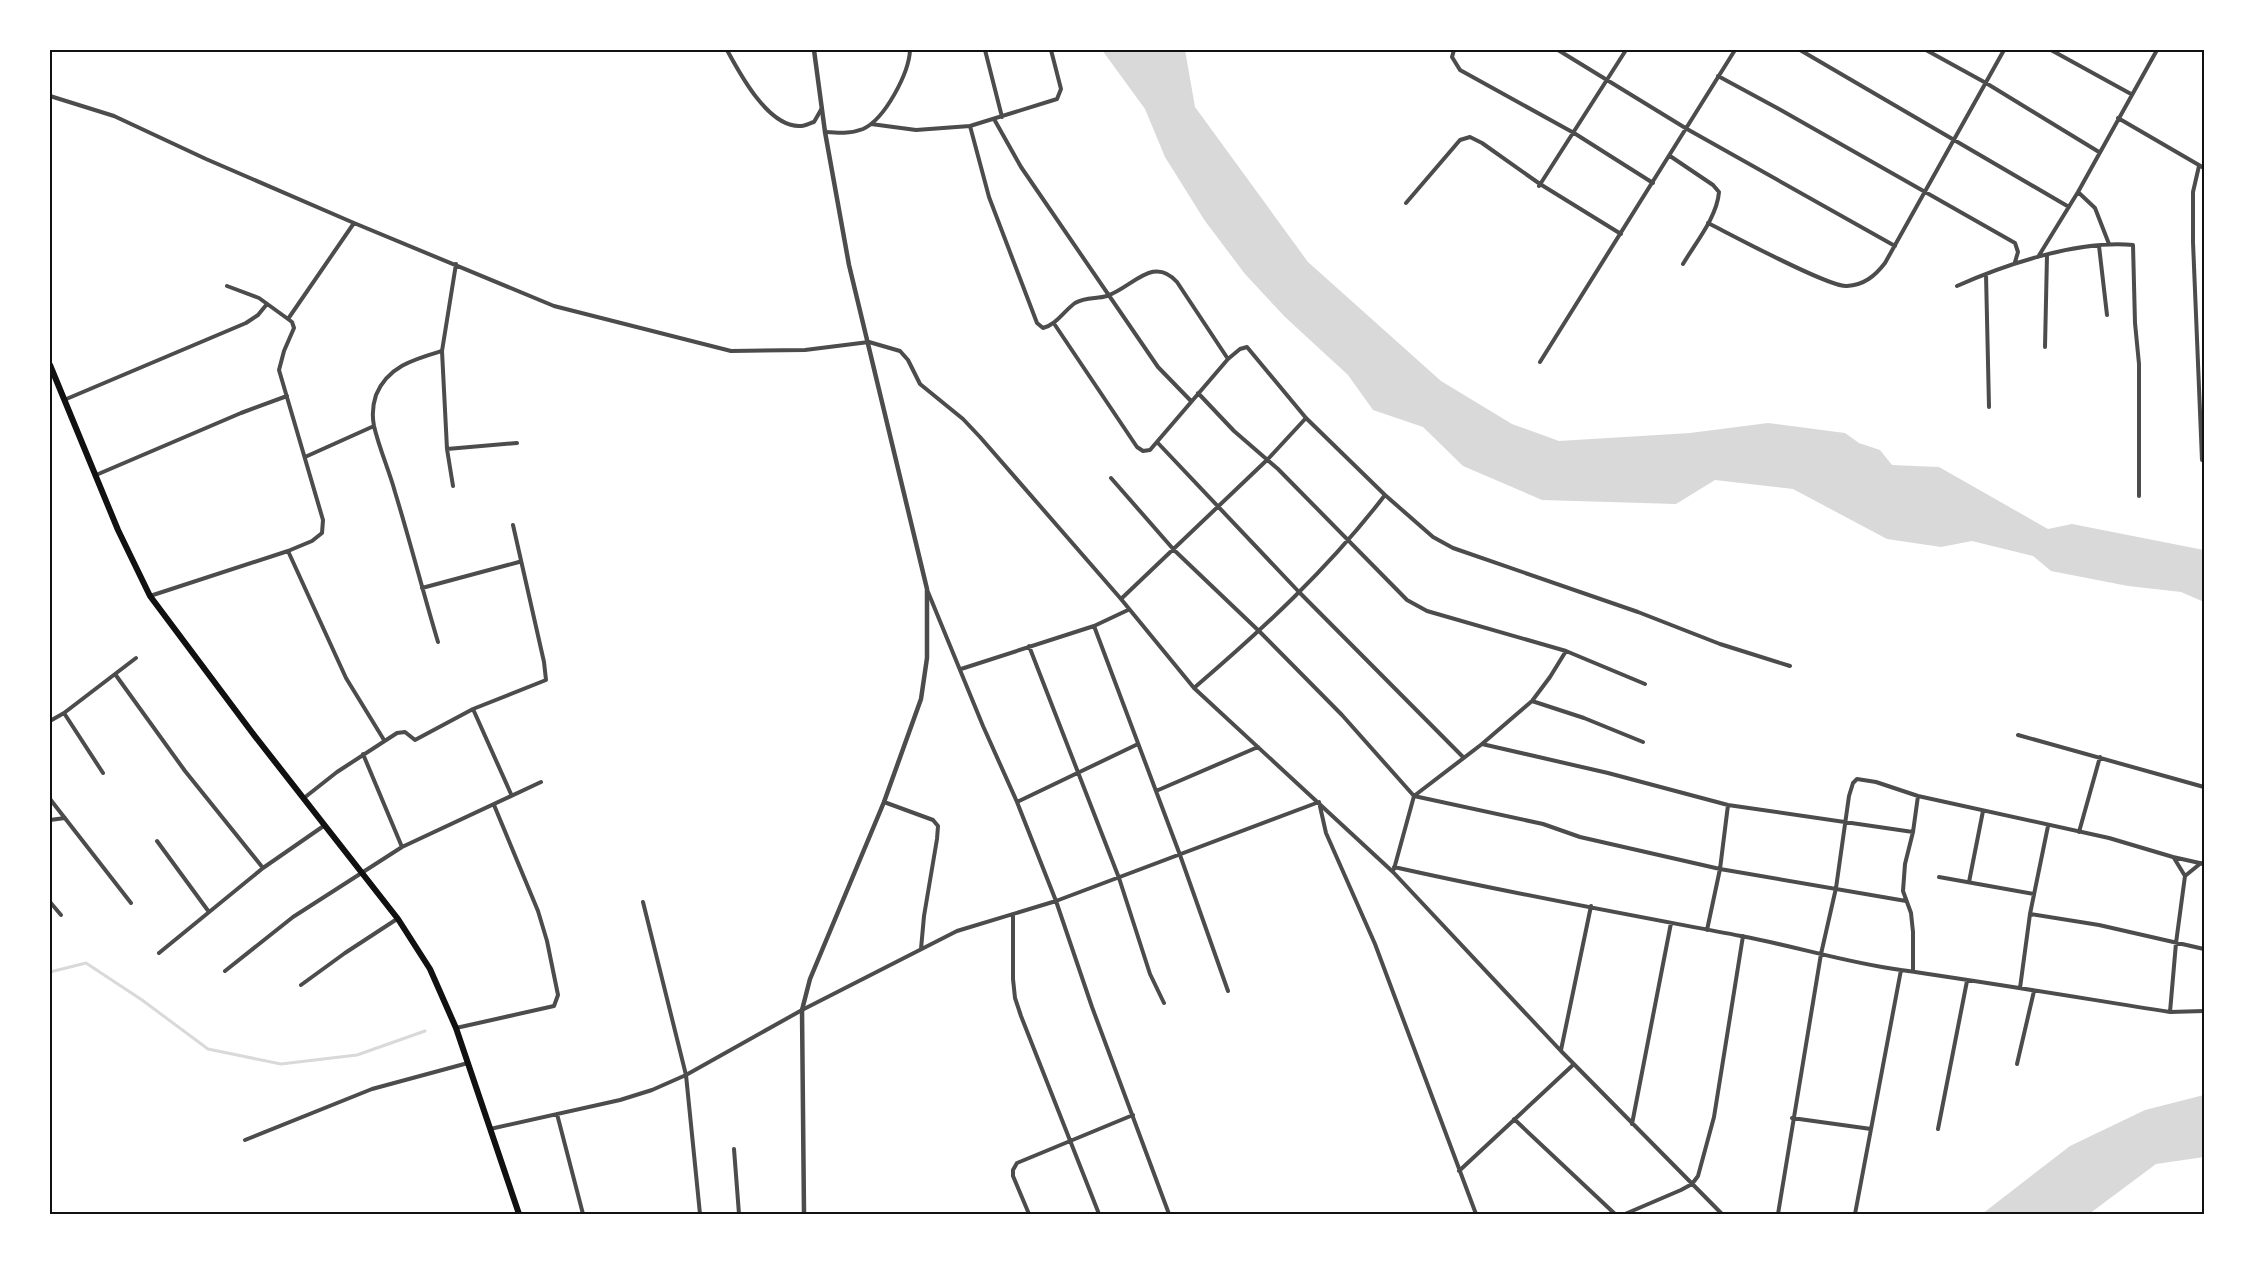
<svg xmlns="http://www.w3.org/2000/svg" width="2254" height="1264" font-family="'Fira Sans Condensed',sans-serif">
	<style>
		.water { fill: #d9d9d9 }
		.lines { fill: none; stroke-linecap: round; stroke-linejoin: round }
		.stream { stroke: #d9d9d9; stroke-width: 3 }
		.minor { stroke: #4c4c4c; stroke-width: 4 }
		.tertiary { stroke: #4c4c4c; stroke-width: 4.5 }
		.primary { stroke: #111; stroke-width: 6 }
		.neatline { fill: none; stroke: #111; stroke-width: 2 }
	</style>
	<rect width="100%" height="100%" fill="#fff"/>
	<!-- water -->
	<path class="water" d="M1102 50H1185L1195 107 1308 262 1441 381 1512 424 1559 441 1690 433 1768 423 1845 433 1859 443 1880 450 1892 465 1939 467 2048 529 2072 524 2204 550V602L2181 592 2128 586 2051 571 2033 556 1972 541 1941 547 1887 539 1793 489 1715 480 1676 504 1542 500 1463 466 1423 427 1373 410 1348 375 1285 317 1245 274 1205 221 1165 157 1145 109Z
		M2204 1095V1157L2156 1164 2089 1214H1982L2070 1146 2145 1110Z"/>
	<g class="lines">
		<!-- stream -->
		<path class="stream" d="M50 972 86 963 142 1000 208 1049 281 1064 357 1055 425 1031"/>
		<!-- minor -->
		<path class="minor" d="M727 50C740 74 768 127 800 126 805 126 810 123 814 122L822 108
			M985 50 1002 117
			M1051 50 1061 89 1057 99 970 126 989 197 1037 323 1043 328C1057 324 1063 312 1075 303 1085 297 1097 299 1107 296 1133 287 1153 255 1177 282L1228 359
			M1454 50 1452 57 1460 70 1574 133 1653 183
			M1558 50 1687 129 1895 246
			M1800 50 2069 207
			M1926 50 1986 83 2099 152
			M2051 50 2131 94
			M1718 76 1779 109 2015 243 2018 252 2015 262
			M50 96 114 116 206 159 354 223 554 306 731 351 805 350 869 342 900 351 908 360 920 384 963 419 980 437 1121 599 1194 688 1393 872 1561 1051 1722 1214
			M2118 118 2204 168
			M994 119 1021 167 1158 367 1191 401
			M871 124 916 130 970 126
			M825 132C838 133 850 134 863 129 885 119 909 73 910 50
			M1670 156 1713 185 1719 192C1717 217 1696 242 1683 264
			M2199 166 2193 192V242L2202 460
			M1539 186 1626 50
			M2078 192 2095 208 2109 244
			M1406 203 1460 140 1470 137 1482 143 1540 184 1621 234
			M1708 223C1730 234 1830 288 1847 286 1864 285 1875 276 1885 263L2004 50
			M2099 246 2107 315
			M2038 257 2078 192 2157 50
			M1986 274 1989 407
			M227 286 259 298 288 319
			M1957 286C2006 264 2079 240 2133 245L2135 323 2139 364V496
			M1055 325 1137 447 1143 451 1150 450 1228 359 1240 349 1247 347 1306 418 1385 495 1433 537 1453 548 1638 612 1720 644 1790 666
			M2045 347 2047 255
			M1540 362 1735 50
			M1198 393 1234 431 1278 469 1407 600 1427 611 1566 651 1645 684
			M64 400 246 323 258 315 267 304
			M1157 442 1299 592 1463 757
			M447 449 517 443
			M305 457 374 426
			M96 475 241 413 287 396
			M1111 478 1174 550 1260 632 1342 715 1414 796 1543 824 1580 837 1720 869 1906 901
			M453 486 447 449 442 351 456 264
			M288 551 346 678 384 740
			M422 588 519 562
			M928 592 983 726 1017 802 1056 901 1092 1007 1169 1214
			M150 596 288 551 312 541 322 533 323 520 279 370 284 351 294 328 292 322 288 319 354 223
			M1121 599 1268 459 1306 418
			M1094 626 1180 855 1228 991
			M438 642C423 592 410 541 395 492 389 470 379 448 374 426 372 416 373 404 376 395 388 366 415 359 442 351
			M1029 646 1119 878 1150 974 1164 1003
			M961 669 1094 626 1128 610
			M115 674 185 771 263 868
			M1194 688C1263 629 1329 568 1385 495
			M1532 701 1584 718 1643 742
			M473 709 511 794
			M64 713 103 773
			M50 721 64 713 136 658
			M2018 735 2204 787
			M1482 744 1608 773 1728 805 1913 832
			M363 754 402 847
			M1156 791 1258 747
			M304 798 337 772 397 733 405 732 415 740 473 709 546 680 544 662 513 525
			M50 799 131 903
			M884 802 933 820 938 826 937 839 924 916 921 949
			M1017 802 1138 744
			M50 820 65 818
			M2079 832 2100 757
			M157 841 209 912
			M1394 867C1509 893 1625 914 1741 936 1795 946 1847 963 1901 970 1991 983 2081 998 2170 1012L2204 1011
			M1394 869 1414 796 1482 744 1532 701 1550 677 1566 651
			M2185 876 2201 863
			M1939 877 2034 894
			M1969 882 1983 811
			M50 902 61 915
			M643 902 686 1075 700 1214
			M1013 914V979L1015 998 1021 1016 1099 1214
			M2030 914 2099 925 2204 949
			M1707 930 1720 869 1728 805
			M159 953 263 868 325 825
			M225 971 293 917 402 847 541 782
			M1913 971V932L1911 913 1903 891 1905 864 1913 832 1918 796
			M301 985 345 953 397 919
			M2020 988 2030 914 2048 826
			M2170 1012 2176 943 2185 876 2174 858
			M456 1028 554 1006 558 995 547 941 538 911 494 805
			M1561 1050 1591 906
			M2017 1064 2034 991
			M557 1114 583 1214
			M1792 1118 1871 1129
			M1514 1119 1615 1214
			M1632 1124 1671 923
			M490 1129 620 1100 652 1090 686 1075 802 1010 957 931 1056 901 1319 802 1326 833 1375 944 1476 1214
			M1938 1129 1967 981
			M245 1140 372 1089 468 1063
			M734 1149 739 1214
			M1459 1171 1574 1064
			M1029 1214 1013 1176V1170L1017 1163 1133 1115
			M1625 1214 1681 1190 1692 1184 1698 1176 1714 1117 1743 936
			M1778 1214 1821 954 1836 888 1849 796 1853 783 1857 779 1876 782 1918 796 2109 838 2173 857 2204 864
			M1855 1214 1901 970"/>
		<!-- tertiary -->
		<path class="tertiary" d="M804 1214 802 1010 810 979 884 802 921 699 927 658V589L849 265 825 132 814 50"/>
		<!-- primary -->
		<path class="primary" d="M50 365 118 530 150 596 254 735 398 919 430 969 456 1028 519 1214"/>
	</g>
	<!-- border -->
	<rect width="2254" height="1264" fill="none" stroke="#ffffff" stroke-width="102"/>
	<rect x="51" y="51" width="2152" height="1162" class="neatline"/>
</svg>
